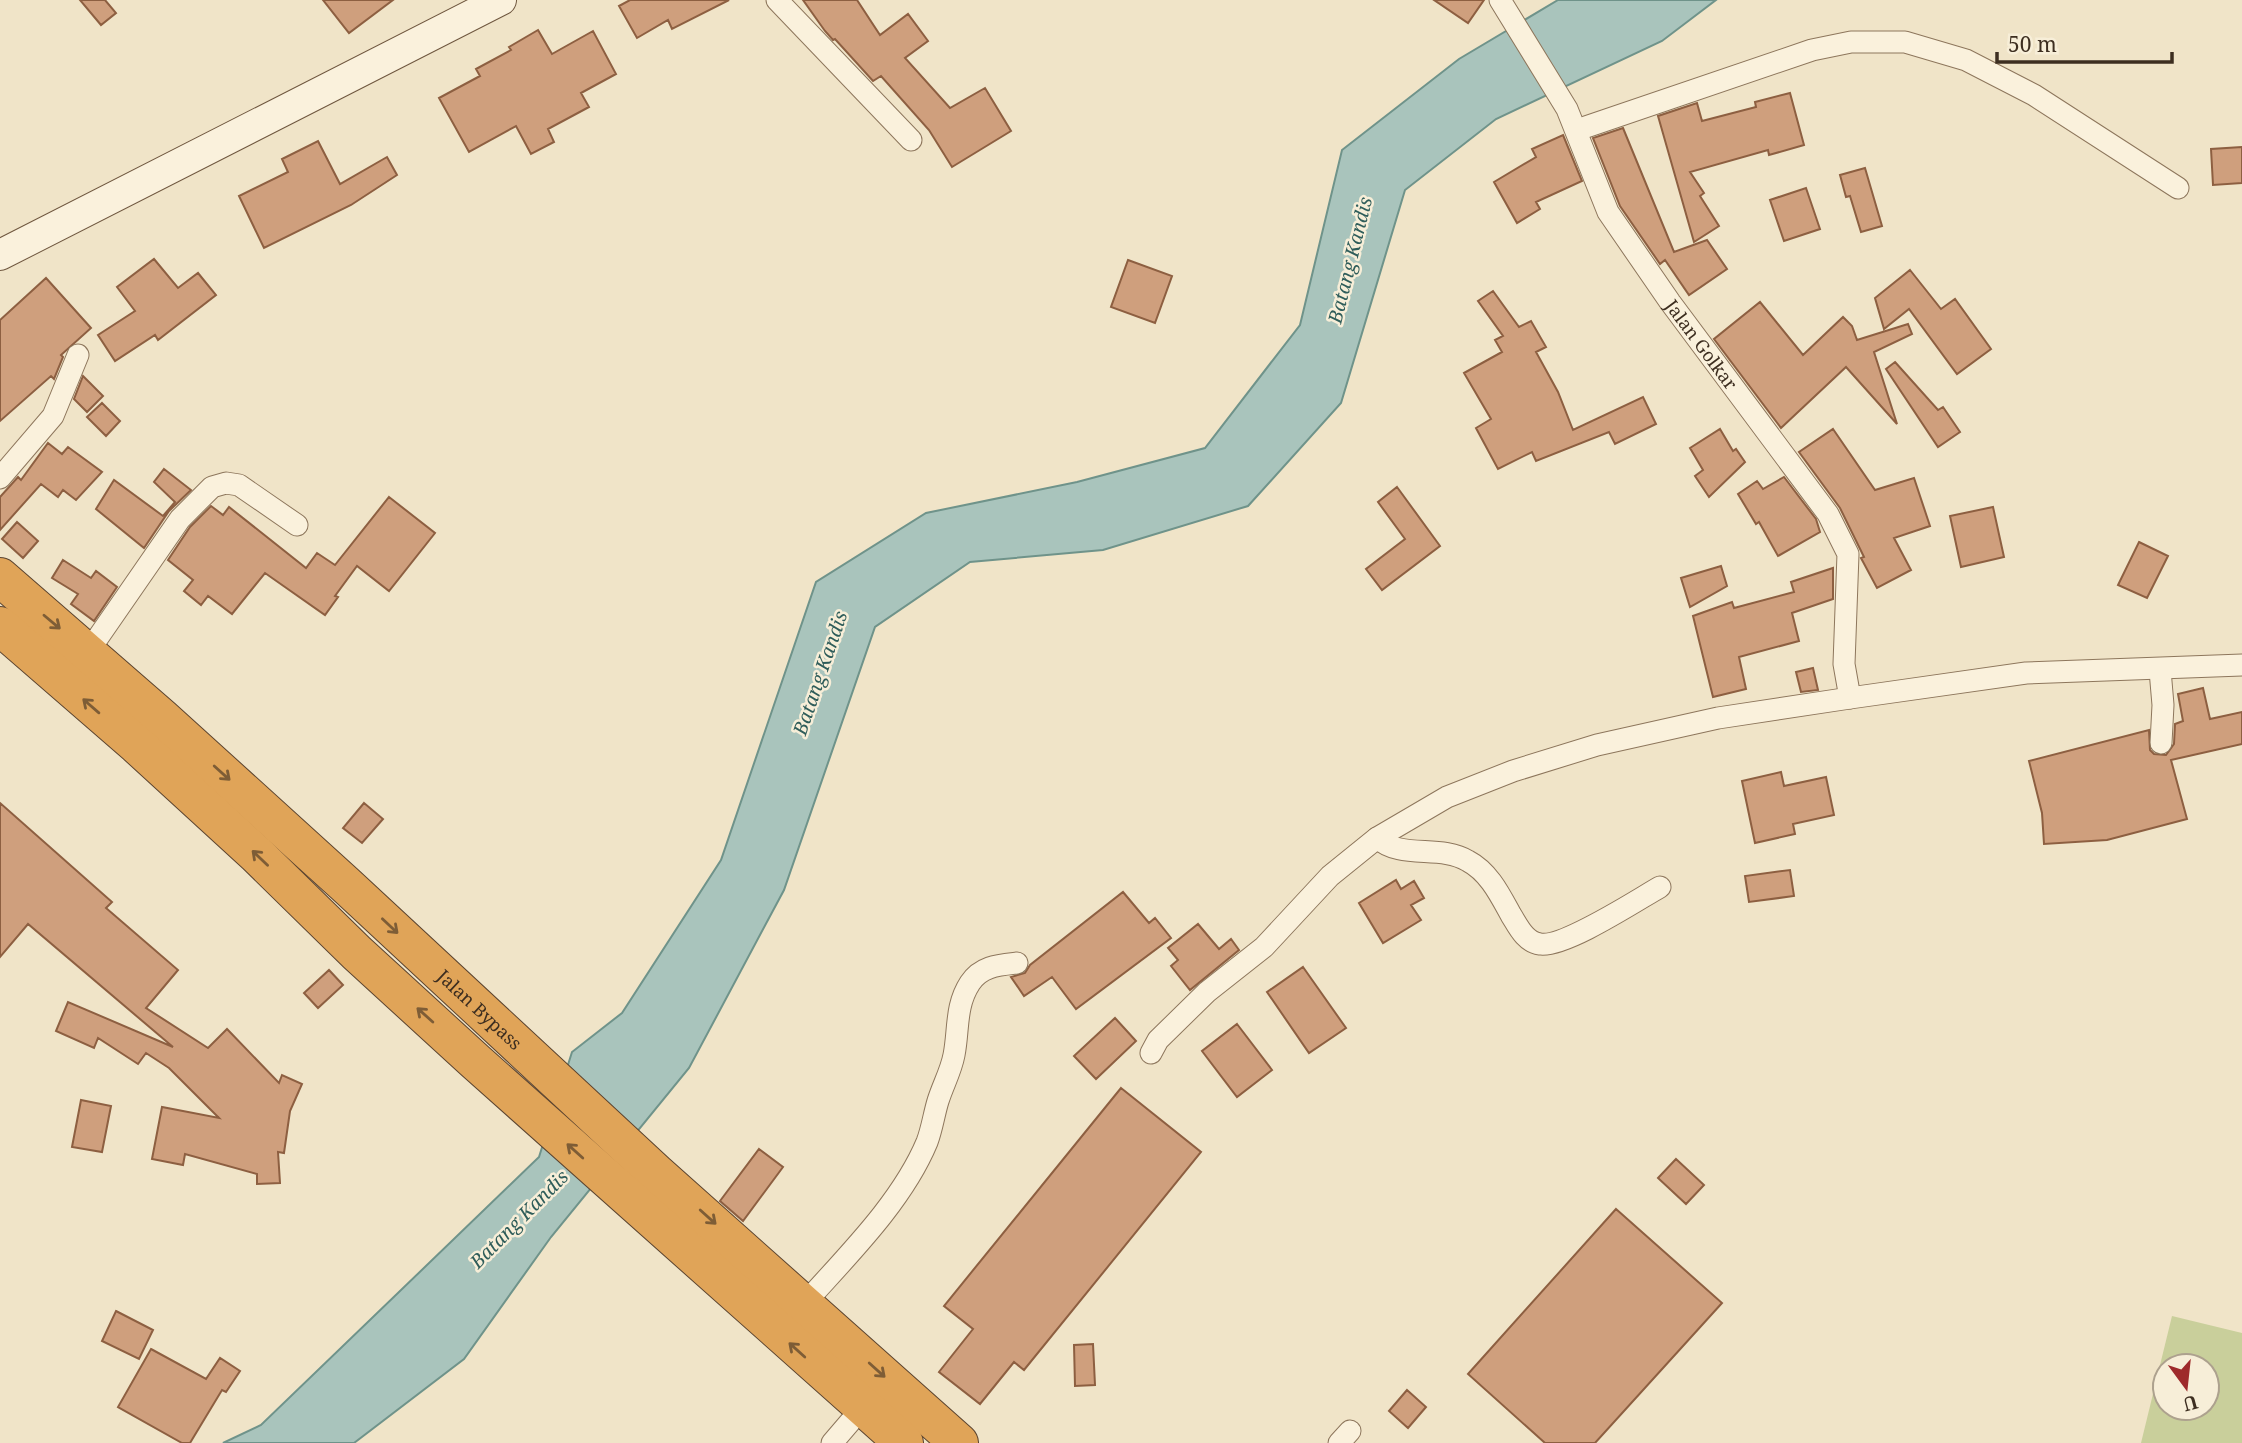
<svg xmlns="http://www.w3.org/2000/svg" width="2242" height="1443" font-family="'Noto Serif',serif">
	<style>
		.green { fill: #c9cf9b; fill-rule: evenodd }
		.water { fill: #a9c4bc; stroke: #6f938a; stroke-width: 2 }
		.building { fill: #cf9f7d; stroke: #8d5f41; stroke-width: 2 }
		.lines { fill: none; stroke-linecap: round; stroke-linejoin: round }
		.street-casing { stroke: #8d765c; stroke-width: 23 }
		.secondary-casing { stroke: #6f573f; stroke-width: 32 }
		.highway-casing { stroke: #5b4430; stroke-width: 40 }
		.street { stroke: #faf1dc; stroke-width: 21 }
		.secondary { stroke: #faf1dc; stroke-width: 30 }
		.highway { stroke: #e0a458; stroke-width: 38 }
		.oneway { stroke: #7e5d36 }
		.labels { text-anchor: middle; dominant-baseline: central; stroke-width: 5; stroke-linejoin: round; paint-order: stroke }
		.street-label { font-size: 18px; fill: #3d2e20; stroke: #f7eed8 }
		.water-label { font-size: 19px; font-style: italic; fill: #2f5d5a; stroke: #f7eed8 }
	</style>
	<rect width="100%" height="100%" fill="#f0e4c8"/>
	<!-- green -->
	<path class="green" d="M2172 1316 2242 1333V1443H2141ZM2165 1366H2207V1408H2165Z"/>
	<!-- water -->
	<path class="water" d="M1558 0H1716L1662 41 1496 119 1405 190 1341 403 1248 506 1103 550 970 562 875 627 784 890 689 1068 551 1237 464 1359 354 1443H223L261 1425 539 1157 572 1052 622 1013 721 860 816 582 926 513 1077 482 1205 448 1300 325 1342 150 1459 59Z"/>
	<!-- building -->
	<path class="building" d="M80 0H105L116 13 101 25Z
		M323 0H393L349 33Z
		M630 0H729L672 29 668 20 637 38 619 6Z
		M803 0H857L880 35 908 14 928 41 905 58 950 108 985 88 1011 131 952 167 929 130 881 76 873 81 835 39 833 40 825 31Z
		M1434 0H1484L1468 23Z
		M538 30 552 54 593 31 616 74 581 93 589 107 548 129 554 142 531 154 516 126 469 152 439 98 480 76 476 69 511 50 509 47Z
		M1790 93 1804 145 1769 155 1768 150 1690 172 1704 193 1700 196 1719 226 1694 242 1658 116 1697 103 1702 121 1756 107 1755 102Z
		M1623 128 1674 252 1707 240 1727 269 1689 295 1665 260 1660 264 1620 206 1593 138Z
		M1563 135 1582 181 1536 202 1540 209 1517 223 1494 182 1536 157 1532 149Z
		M318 141 340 184 387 157 397 175 351 205 264 248 239 196 288 172 282 159Z
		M2242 147V183L2213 185 2211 149Z
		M1865 168 1882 226 1861 232 1850 196 1846 197 1840 175Z
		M1806 188 1820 229 1784 241 1770 200Z
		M154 259 178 288 198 273 216 295 158 340 155 335 115 361 98 335 135 311 117 287Z
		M1128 260 1172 276 1155 323 1111 307Z
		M1910 270 1941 309 1955 299 1991 349 1957 374 1909 309 1884 329 1875 298Z
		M46 278 91 328 61 355 63 357 54 379 51 376 0 421V320Z
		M1493 291 1519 327 1531 321 1546 347 1536 352 1558 392 1573 430 1643 397 1656 424 1615 444 1609 432 1536 461 1532 452 1498 469 1476 428 1491 419 1464 373 1502 352 1495 340 1503 336 1478 301Z
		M1760 302 1803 355 1843 317 1852 326 1857 340 1908 324 1912 334 1874 352 1897 424 1846 367 1781 428 1714 339Z
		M1895 362 1938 410 1943 407 1960 432 1938 447 1886 369Z
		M83 376 103 396 87 412 74 399Z
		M102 403 120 421 106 436 87 417Z
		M1720 429 1733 451 1736 449 1745 462 1709 497 1695 476 1703 470 1690 448Z
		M1833 429 1875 490 1914 478 1930 526 1894 538 1911 570 1877 588 1861 558 1864 557 1840 508 1799 452Z
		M48 443 62 454 68 447 102 472 76 500 63 490 58 497 41 484 0 530V497L18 477 21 480Z
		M164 469 191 490 169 511 144 548 96 509 114 480 163 516 175 502 154 482Z
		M1784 477 1816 519 1820 532 1778 556 1759 522 1756 524 1738 494 1757 481 1763 489Z
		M1397 487 1440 546 1382 590 1366 569 1405 539 1378 502Z
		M389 497 435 533 389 591 357 566 335 596 338 597 325 615 265 573 232 614 208 596 201 605 184 591 193 580 168 560 190 527 211 506 223 515 229 507 306 568 317 553 335 565Z
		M1993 507 2004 557 1961 567 1950 516Z
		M17 522 38 541 23 558 2 539Z
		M2139 542 2168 556 2147 598 2118 585Z
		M63 560 91 578 96 571 117 587 94 621 71 604 78 594 52 578Z
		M1721 566 1727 586 1690 607 1681 578Z
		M1833 568V599L1792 613 1799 641 1739 657 1746 689 1713 697 1693 616 1732 602 1734 608 1794 592 1791 582Z
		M1813 668 1818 690 1801 692 1796 672Z
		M2203 688 2210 719 2242 712V744L2171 760 2187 819 2107 840 2044 844 2042 813 2029 761 2149 730 2150 750 2154 754 2166 755 2174 744 2175 724 2183 721 2178 694Z
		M1781 772 1784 786 1826 777 1834 815 1793 824 1795 834 1755 843 1742 781Z
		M0 803 112 902 106 908 178 970 146 1008 208 1048 227 1029 279 1083 282 1075 302 1084 290 1111 284 1153 278 1152 280 1183 257 1184V1174L185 1154 183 1165 152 1159 162 1107 219 1118 169 1068 146 1053 138 1064 98 1038 94 1048 56 1031 68 1002 173 1047 28 924 0 957Z
		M364 803 383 819 362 843 343 828Z
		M1790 870 1794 896 1749 902 1745 876Z
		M1396 880 1401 889 1414 881 1424 898 1411 905 1421 920 1383 943 1359 903Z
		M1123 892 1149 923 1155 918 1171 938 1076 1009 1052 977 1024 996 1011 977 1025 973 1030 965Z
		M1198 924 1219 949 1231 939 1239 950 1190 990 1171 966 1178 960 1168 948Z
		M1303 967 1346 1028 1309 1053 1267 992Z
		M329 970 343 985 318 1008 304 993Z
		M1115 1018 1136 1041 1096 1079 1074 1056Z
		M1237 1024 1272 1070 1237 1097 1202 1051Z
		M1121 1088 1201 1152 1024 1370 1014 1362 980 1404 939 1372 973 1329 944 1306Z
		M81 1100 111 1106 102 1152 72 1147Z
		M759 1149 783 1167 743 1221 720 1201Z
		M1676 1159 1704 1185 1686 1204 1658 1178Z
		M1616 1209 1722 1303 1595 1443H1545L1468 1374Z
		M116 1311 153 1330 139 1359 102 1341Z
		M1093 1344 1095 1385 1075 1386 1074 1345Z
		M151 1349 206 1379 220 1358 240 1371 226 1392 222 1390 190 1443H182L118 1407Z
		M1407 1390 1426 1407 1408 1428 1389 1411Z"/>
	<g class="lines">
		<defs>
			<g id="street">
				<path d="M777 0 911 140"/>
				<path id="s1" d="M1500 0 1567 109 1608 212 1670 302 1828 514 1848 554 1844 664 1850 698"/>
				<path d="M1577 130 1812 50 1851 42H1905L1966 60 2034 95 2178 188"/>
				<path d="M0 478 53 416 78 355"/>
				<path d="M88 652 180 519 212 487 226 483 239 485 297 525"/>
				<path d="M2160 670 2163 705 2161 743"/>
				<path d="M1377 838C1401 860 1440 844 1468 861 1489 872 1500 895 1511 915 1518 926 1525 942 1540 944 1564 948 1637 900 1660 887"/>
				<path d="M1151 1053 1158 1040 1207 992 1264 947 1330 876 1377 838 1447 797 1513 771 1597 745 1718 718 1850 698 2026 673 2242 665"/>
				<path d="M804 1304C847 1256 902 1202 927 1142 932 1129 934 1114 938 1101 943 1085 951 1071 954 1055 959 1030 955 1006 970 983 981 966 999 965 1017 963"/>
				<path d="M832 1443 862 1408"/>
				<path d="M1339 1443 1350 1431"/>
			</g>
			<path id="secondary" d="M0 255 501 0"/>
			<g id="highway">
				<path id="s2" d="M0 577 162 718 346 885 656 1173 959 1443"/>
				<path d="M0 626 137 745 256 854 357 953 475 1061 904 1443"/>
			</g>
		</defs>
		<!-- street casing -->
		<use href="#street" class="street-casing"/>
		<!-- secondary casing -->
		<use href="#secondary" class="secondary-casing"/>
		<!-- highway casing -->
		<use href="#highway" class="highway-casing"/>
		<!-- street -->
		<use href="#street" class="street"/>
		<!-- secondary -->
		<use href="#secondary" class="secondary"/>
		<!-- highway -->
		<use href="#highway" class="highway"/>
	</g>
	<!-- one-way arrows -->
	<defs><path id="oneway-shaft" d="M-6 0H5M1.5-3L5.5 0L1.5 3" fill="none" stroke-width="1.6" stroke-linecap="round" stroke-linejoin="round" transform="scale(1.75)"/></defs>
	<g class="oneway">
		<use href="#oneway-shaft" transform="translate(52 622) rotate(40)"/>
		<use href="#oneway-shaft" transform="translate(91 706) rotate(-139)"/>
		<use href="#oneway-shaft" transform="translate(222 773) rotate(42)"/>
		<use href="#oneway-shaft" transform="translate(260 858) rotate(-136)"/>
		<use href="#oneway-shaft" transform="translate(390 926) rotate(43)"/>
		<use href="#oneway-shaft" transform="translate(425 1015) rotate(-138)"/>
		<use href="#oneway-shaft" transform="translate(575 1151) rotate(-138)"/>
		<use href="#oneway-shaft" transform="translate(708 1217) rotate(42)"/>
		<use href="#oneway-shaft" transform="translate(797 1350) rotate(-138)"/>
		<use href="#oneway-shaft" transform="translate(877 1370) rotate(42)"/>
	</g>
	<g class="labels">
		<!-- street labels -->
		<g class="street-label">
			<text stroke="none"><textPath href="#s1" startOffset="401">Jalan Golkar</textPath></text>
			<text stroke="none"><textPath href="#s2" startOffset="646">Jalan Bypass</textPath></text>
		</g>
		<!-- water labels -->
		<g class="water-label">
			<text transform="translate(1350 260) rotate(-76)">Batang Kandis</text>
			<text transform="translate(820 673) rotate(-71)">Batang Kandis</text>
			<text transform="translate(519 1219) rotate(-45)">Batang Kandis</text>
		</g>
	</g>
	<!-- north arrow -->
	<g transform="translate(2186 1387) rotate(165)"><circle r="33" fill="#f7eed8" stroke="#ada18e" stroke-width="2"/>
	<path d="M0-5L12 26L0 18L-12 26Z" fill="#9e2a2b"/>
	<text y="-10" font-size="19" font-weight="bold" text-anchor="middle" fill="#3d2e20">U</text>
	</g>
	<!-- scale -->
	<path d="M1997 52v10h175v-10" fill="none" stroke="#3d2e20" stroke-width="3.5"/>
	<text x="2008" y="52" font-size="21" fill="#3d2e20" stroke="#f7eed8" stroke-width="5" paint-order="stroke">50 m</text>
</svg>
